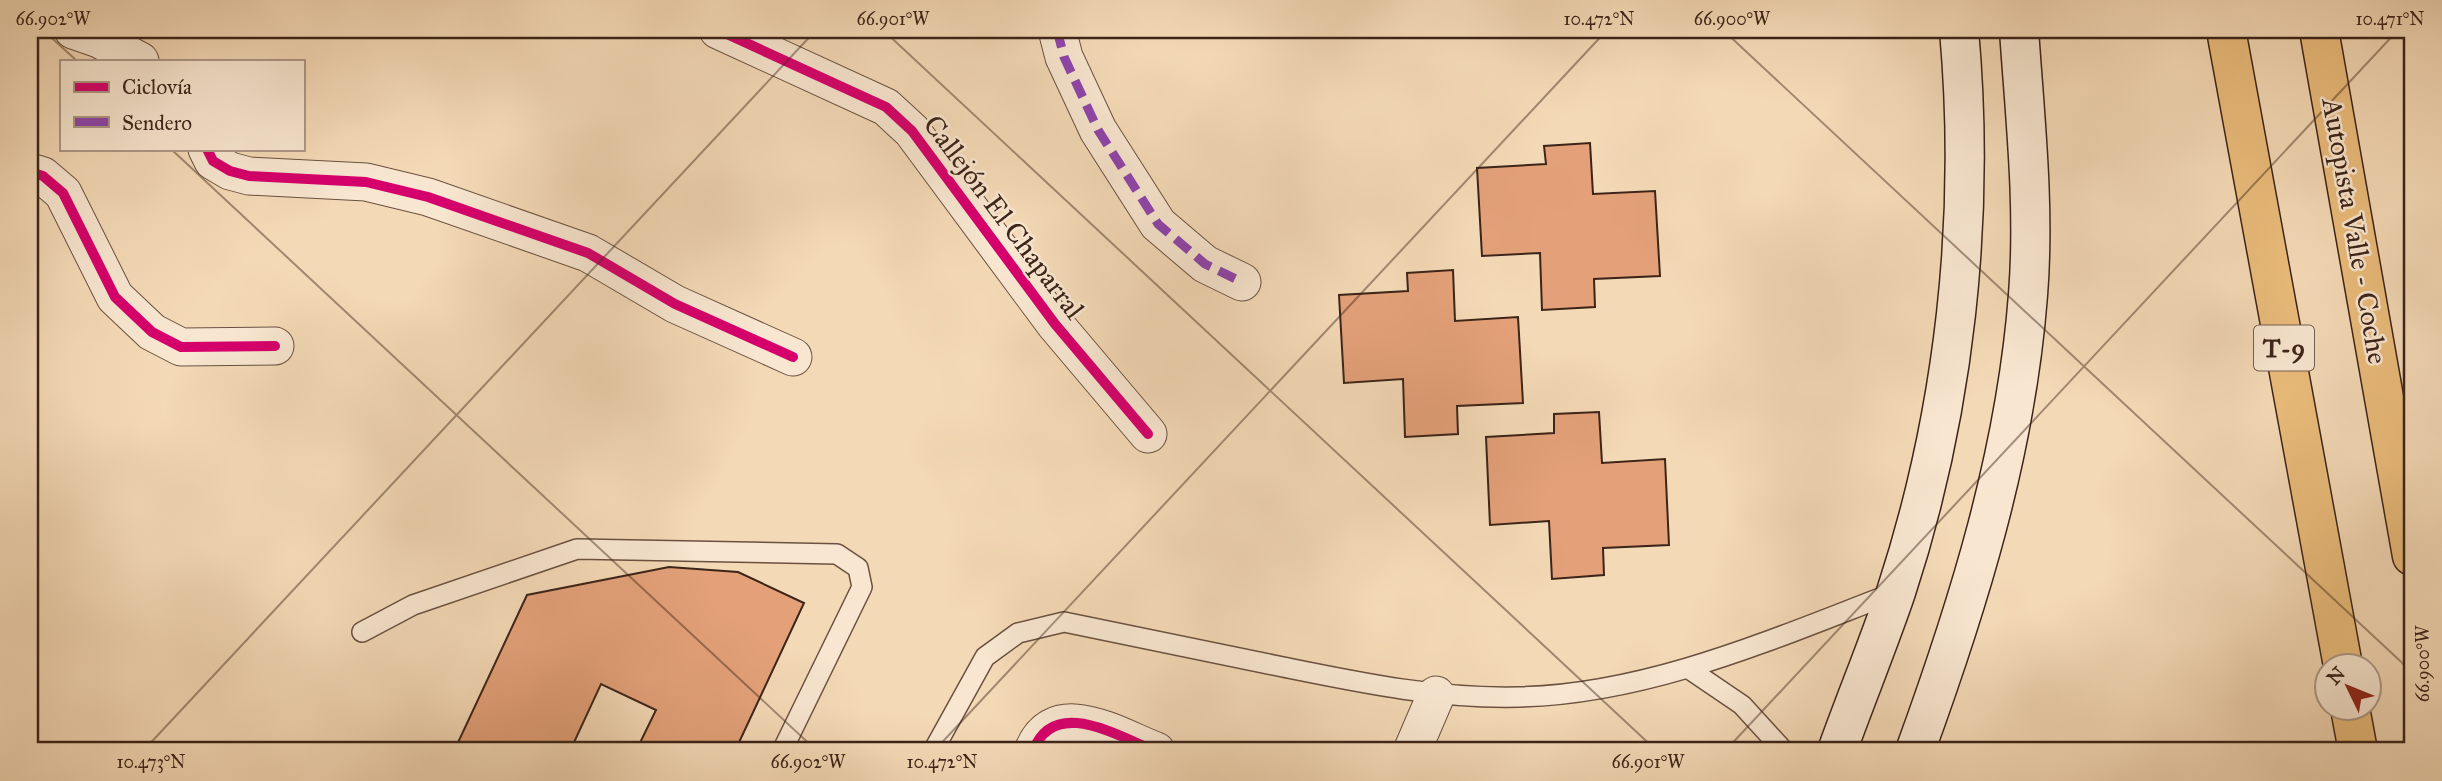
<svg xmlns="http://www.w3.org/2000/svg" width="2442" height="781" font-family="'IM FELL Great Primer',serif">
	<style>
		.building { fill: #e4a179; stroke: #3c2419; stroke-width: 2 }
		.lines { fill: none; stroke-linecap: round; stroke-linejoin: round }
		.lane-casing { stroke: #6a5140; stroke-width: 22 }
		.street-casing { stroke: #6a5140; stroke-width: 39 }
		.secondary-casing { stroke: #3c2419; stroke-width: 41 }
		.highway-casing { stroke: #3c2419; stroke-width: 41 }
		.lane { stroke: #f8e6d0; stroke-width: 19 }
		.street { stroke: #f8e6d0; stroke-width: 37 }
		.secondary { stroke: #f8e6d0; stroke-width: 38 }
		.highway { stroke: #eabc7b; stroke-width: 38 }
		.quiet { stroke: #8e44ad; stroke-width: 9; stroke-dasharray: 18 9; stroke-linecap: butt }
		.cycleway-casing { stroke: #f8e6d0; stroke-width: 15 }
		.cycleway { stroke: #d6006c; stroke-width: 10 }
		.ticks { fill: none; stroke: #3c2419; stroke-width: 2; stroke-opacity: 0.45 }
		.labels { text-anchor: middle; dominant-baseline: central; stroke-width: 5; stroke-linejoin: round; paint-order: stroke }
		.shield { fill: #f8e6d0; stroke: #745e50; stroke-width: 2 }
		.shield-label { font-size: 26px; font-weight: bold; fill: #3c2419 }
		.street-label { font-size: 28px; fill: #3c2419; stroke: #f8e6d0 }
		.neatline { fill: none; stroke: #3c2419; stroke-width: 2.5 }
		.ticks-label { font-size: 18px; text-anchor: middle; fill: #3c2419 }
	</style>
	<rect width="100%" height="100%" fill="#f4d9b6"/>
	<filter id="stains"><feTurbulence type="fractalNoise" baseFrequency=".00286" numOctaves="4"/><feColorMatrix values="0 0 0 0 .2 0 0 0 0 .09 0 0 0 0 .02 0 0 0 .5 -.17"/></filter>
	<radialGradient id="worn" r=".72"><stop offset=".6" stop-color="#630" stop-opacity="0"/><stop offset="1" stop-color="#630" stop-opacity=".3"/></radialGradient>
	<!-- building -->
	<path class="building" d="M1590 143 1593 194 1655 191 1660 276 1594 279 1595 307 1542 310 1540 253 1482 256 1477 168 1546 164 1544 146Z
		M1453 270 1455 321 1518 317 1523 403 1457 406 1458 434 1405 437 1403 379 1344 383 1339 295 1408 291 1407 273Z
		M1599 412 1602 463 1665 459 1669 545 1603 548 1604 575 1552 579 1549 521 1490 525 1486 437 1554 433V414Z
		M669 567 738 572 804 603 735 751H636L656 710 601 684 570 751H454L527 595Z
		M1051 739 1078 751H1045Z"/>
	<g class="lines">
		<defs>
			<path id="lane" d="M362 632 413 605 577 549 837 554 858 568 862 587 782 751
				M1689 669 1742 705 1784 751
				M933 751 985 657 1018 633 1064 622C1137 637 1210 652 1283 667 1362 683 1438 699 1519 697 1650 694 1775 638 1896 592"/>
			<path id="street" d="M73 30 99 39 140 61
				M718 30 886 107 912 131 1055 324 1148 434
				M1057 30 1064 57 1098 130 1158 224 1205 264 1242 282
				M207 149 213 161 230 171 249 176 366 182 428 197 588 253 675 304 793 357
				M30 172 43 176 63 193 115 297 152 332 181 347 275 346
				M1033 751C1054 696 1117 736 1156 751
				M1412 751 1436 695"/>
			<path id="secondary" d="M1837 751C1856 698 1878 645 1896 592 1955 412 1976 218 1959 30
				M1915 751C1969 603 2016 452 2028 295 2035 207 2025 118 2019 30"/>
			<path id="highway" d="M2226 30 2343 666
				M2319 30 2412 556
				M2350 708 2358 751"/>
		</defs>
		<!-- lane casing -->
		<use href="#lane" class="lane-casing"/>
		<!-- street casing -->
		<use href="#street" class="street-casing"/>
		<!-- secondary casing -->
		<use href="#secondary" class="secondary-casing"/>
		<!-- highway casing -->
		<use href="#highway" class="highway-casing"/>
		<!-- lane -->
		<use href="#lane" class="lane"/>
		<!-- street -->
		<use href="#street" class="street"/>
		<!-- secondary -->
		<use href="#secondary" class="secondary"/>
		<!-- highway -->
		<use href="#highway" class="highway"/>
		<!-- quiet -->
		<path class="quiet" d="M1057 30 1064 57 1098 130 1158 224 1205 264 1242 282"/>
		<defs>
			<path id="cycleway" d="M718 30 886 107 912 131 1055 324 1148 434
				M207 149 213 161 230 171 249 176 366 182 428 197 588 253 675 304 793 357
				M30 172 43 176 63 193 115 297 152 332 181 347 275 346
				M1033 751C1054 696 1117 736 1156 751"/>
		</defs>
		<!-- cycleway casing -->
		<use href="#cycleway" class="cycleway-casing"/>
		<!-- cycleway -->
		<use href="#cycleway" class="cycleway"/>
	</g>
	<!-- ticks -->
	<path class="ticks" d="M43 30 77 61M883 30 1657 751M1723 30 2412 672M171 149 817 751M143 751 816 30M934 751 1607 30M1725 751 2398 30"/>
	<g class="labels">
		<!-- shield labels -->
		<rect class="shield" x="2254" y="325.5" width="60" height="45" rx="5"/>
		<g class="shield-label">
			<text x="2284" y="348">T-9</text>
		</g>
		<!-- street labels -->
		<g class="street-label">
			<text transform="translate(1004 217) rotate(53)">Callejón El Chaparral</text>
			<text transform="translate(2355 231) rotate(80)">Autopista Valle - Coche</text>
		</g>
	</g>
	<!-- margin -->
	<rect width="2442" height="781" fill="none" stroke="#f4d9b6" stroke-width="77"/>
	<!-- legend -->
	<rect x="60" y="60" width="245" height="91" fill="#f8e6d0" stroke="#ad9887" stroke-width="2"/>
	<rect x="74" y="82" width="35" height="10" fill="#d6006c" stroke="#ad9887" stroke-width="2"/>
	<text x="122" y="94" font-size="21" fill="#3c2419">Ciclovía</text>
	<rect x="74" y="117" width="35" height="10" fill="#8e44ad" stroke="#ad9887" stroke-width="2"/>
	<text x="122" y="130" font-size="21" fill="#3c2419">Sendero</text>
	<!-- north arrow -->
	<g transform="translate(2348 687) rotate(313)"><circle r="33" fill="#f8e6d0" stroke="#ad9887" stroke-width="2"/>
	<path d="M0-5L12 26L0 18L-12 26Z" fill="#8f2418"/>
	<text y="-10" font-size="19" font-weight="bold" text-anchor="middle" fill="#3c2419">N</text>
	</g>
	<rect x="38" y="38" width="2366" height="704" class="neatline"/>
	<g class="ticks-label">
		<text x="53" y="25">66.902°W</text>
		<text x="893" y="25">66.901°W</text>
		<text x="1599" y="25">10.472°N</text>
		<text x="1732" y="25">66.900°W</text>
		<text x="2390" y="25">10.471°N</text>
		<text transform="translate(2423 664) rotate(-90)" y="6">66.900°W</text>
		<text x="151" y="768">10.473°N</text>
		<text x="808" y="768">66.902°W</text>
		<text x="942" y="768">10.472°N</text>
		<text x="1648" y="768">66.901°W</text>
	</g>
	<rect width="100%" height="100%" filter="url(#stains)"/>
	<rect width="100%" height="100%" fill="url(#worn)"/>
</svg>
